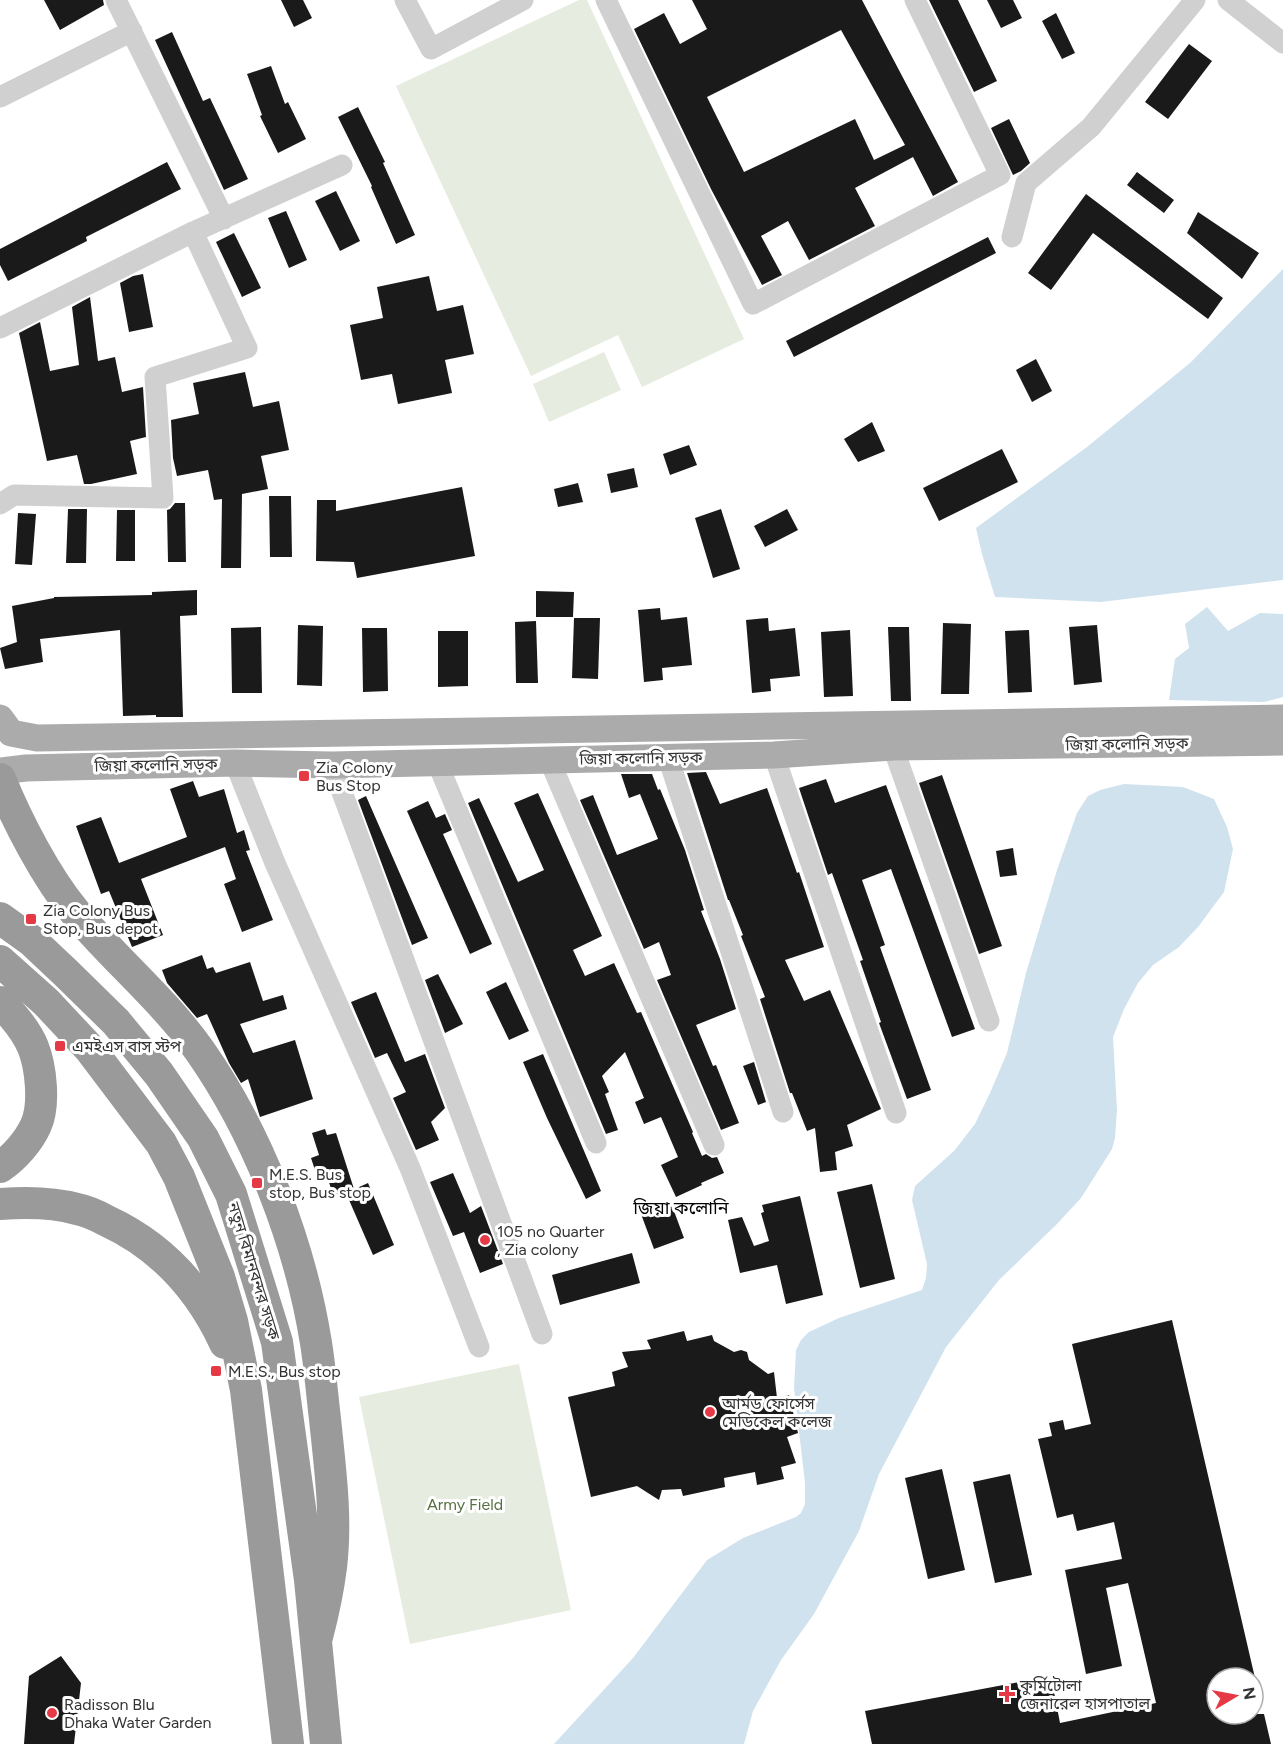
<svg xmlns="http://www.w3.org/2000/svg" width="1283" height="1744" font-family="Figtree,'Noto Sans Bengali',sans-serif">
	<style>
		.green { fill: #e6ecdf }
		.water { fill: #cfe2ee }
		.building { fill: #1a1a1a; fill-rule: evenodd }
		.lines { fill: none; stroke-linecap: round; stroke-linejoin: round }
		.minor { stroke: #d0d0d0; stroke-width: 21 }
		.major { stroke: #ababab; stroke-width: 27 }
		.highway { stroke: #9a9a9a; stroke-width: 32 }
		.poi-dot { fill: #e63946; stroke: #fff; stroke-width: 2 }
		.labels { text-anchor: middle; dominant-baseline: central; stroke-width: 6; stroke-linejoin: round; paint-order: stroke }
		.street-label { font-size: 16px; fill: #333; stroke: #fff }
		.poi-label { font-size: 16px; fill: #333; stroke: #fff; text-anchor: start }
		.park-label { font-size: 16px; fill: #56703f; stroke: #fff }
		.neighbourhood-label { font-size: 18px; fill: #000; stroke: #fff }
	</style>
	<rect width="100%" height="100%" fill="#fff"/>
	<!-- green -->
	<path class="green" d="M579 0H587L744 339 642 387 618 335 531 376 396 86Z
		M604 352 621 390 549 422 533 384Z
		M519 1364 571 1610 410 1644 359 1397Z"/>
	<!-- water -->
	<path class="water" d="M1283 269V580L1101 602 995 597 982 554 976 528 1087 447 1190 363Z
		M1207 607 1228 631 1260 613 1283 614V697L1264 702 1169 700 1175 659 1189 648 1185 624Z
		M1124 784 1183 787 1214 799 1227 827 1233 849 1224 892 1198 927 1179 947 1153 965 1138 983 1124 1009 1113 1037 1117 1110 1115 1138 1112 1149 1081 1198 1056 1225 999 1280 946 1347 879 1474 859 1531 814 1614 781 1660 753 1711 744 1744H554L633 1658 707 1560 743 1538 796 1517 801 1513 805 1504V1483L794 1388 796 1350 801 1340 809 1332 839 1318 922 1290 926 1278 927 1264 912 1200 915 1186 954 1151 975 1124 990 1093 1007 1053 1026 973 1057 870 1077 813 1088 796 1100 790Z"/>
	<!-- building -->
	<path class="building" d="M44 0H103L104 5 60 30Z
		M281 0H303L312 18 294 27Z
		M692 0H862L958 182 933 196 913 157 855 188 875 226 809 260 788 221 761 236 782 275 762 285 711 189 634 29 664 13 680 44 707 29ZM841 30 905 145 874 160 855 119 744 172 707 97Z
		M929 0H958L997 81 974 92Z
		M987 0H1013L1022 18 1001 28Z
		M1056 13 1075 53 1062 59 1042 21Z
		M172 32 203 101 210 98 248 179 224 190 155 40Z
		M1189 44 1212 61 1168 119 1145 102Z
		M271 66 285 104 288 102 306 139 278 153 260 116 262 115 247 74Z
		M358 107 385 162 383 163 415 235 396 244 371 187 372 186 338 117Z
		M1009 119 1030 163 1021 171 1013 175 991 128Z
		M167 162 181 189 86 237 87 241 8 281 0 265V249Z
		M1137 172 1174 200 1164 213 1127 185Z
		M336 191 360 241 340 251 315 201Z
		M1086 194 1223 298 1208 319 1093 233 1051 290 1028 273Z
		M286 211 307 260 289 268 268 218Z
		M1198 212 1259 253 1242 279 1187 233Z
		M234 233 261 288 242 297 216 242Z
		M988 237 996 253 794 357 786 341Z
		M143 274 153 327 129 332 120 283 133 276Z
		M429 276 437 311 463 305 474 354 445 360 452 393 398 404 392 374 361 380 350 325 383 318 377 287Z
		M90 297 98 361 115 357 122 392 143 387 146 437 130 441 137 474 91 484H84L77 455 47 461 19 333 40 322 50 371 79 365 72 307Z
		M1036 359 1052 391 1032 402 1016 370Z
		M245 372 253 407 279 401 289 450 261 456 268 489 242 494 241 568H221L222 499 214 500 208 470 177 476 173 458 171 420 199 414 193 383Z
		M872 422 885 451 858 462 844 439Z
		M689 445 697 465 670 475 663 454Z
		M1002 449 1018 482 939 521 923 488Z
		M634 468 638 487 611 493 607 474Z
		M578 483 583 502 558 507 554 489Z
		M462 487 475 556 357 578 354 562 316 561 317 500H336V511Z
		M269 496H291L292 557H270Z
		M175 503H185L186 562H168L167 510 170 509Z
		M68 509H87L86 563H66Z
		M721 509 740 569 713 578 695 518Z
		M787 509 798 530 765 547 754 526Z
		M117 510H135V561H116Z
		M18 513 36 514 32 565 15 564Z
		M197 590V615L180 616 183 717H156V715L123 716 120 630 40 639 43 662 5 669 0 648 17 642 12 606 54 598V597L152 595V592Z
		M536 591 574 592 573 617H536Z
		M660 608 661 620 687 617 692 665 662 668 663 680 644 682 638 610Z
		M574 618H600L598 679 572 678Z
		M768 618 769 631 795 628 800 676 770 679 771 691 752 693 746 620Z
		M536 621 538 683H516L515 622Z
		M943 623 971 624 969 694H941Z
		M298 625 323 626 322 686 297 685Z
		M1097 625 1102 682 1074 685 1069 627Z
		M261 627 262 693H232L231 628Z
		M888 627H909L911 701H891Z
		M362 628H387L388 691 363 692Z
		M850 630 853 696 824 697 821 632Z
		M1029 630 1032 692 1008 693 1005 631Z
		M438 631H468V686L438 687Z
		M706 772 720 804 767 788 797 873 799 872 824 947 785 960 804 1001 830 990 881 1109 847 1125 853 1146 835 1152 837 1170 820 1172 815 1128 807 1131 792 1093H790L760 999 765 997 741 936 743 935 729 900H728L687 773Z
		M621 774H652L658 790 660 789 685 850 704 910 701 911 720 959 736 1009 696 1025 713 1066 716 1065 739 1123 721 1130 657 980 671 975 659 942 644 949 580 800 593 795 617 855 658 839 640 794 629 798Z
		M942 775 1002 946 979 954 919 783Z
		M826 779 835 803 886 785 975 1029 952 1037 891 869 862 880 885 945 880 947 931 1090 907 1099 879 1023 881 1022 860 961 863 960 832 873 828 875 799 788Z
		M193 781 199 797 224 789 237 833 244 830 250 850 246 851 273 920 242 932 224 884 236 879 225 847 141 879 163 935 132 947 109 891 101 894 76 826 101 817 119 863 187 837 170 789Z
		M538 793 602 936 573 950 585 976 614 963 637 1013 641 1012 693 1132 692 1133 702 1156 706 1154 712 1158 717 1157 724 1173 701 1183 702 1185 676 1197 661 1165 678 1157 661 1117 644 1124 635 1102 644 1098 625 1052 602 1076 609 1092 605 1094 618 1130 606 1134 468 803 479 798 518 882 544 870 514 803Z
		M366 796 428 938 412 945 358 800Z
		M428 801 436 818 445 814 452 830 443 834 492 944 470 954 407 811Z
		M1013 848 1017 875 1000 877 996 851Z
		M202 955 207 969 213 967 216 973 250 962 263 1001 283 995 287 1009 240 1024 253 1053 295 1040 313 1099 260 1117 248 1079 241 1083 229 1063 207 1014 197 1018 167 983 162 970Z
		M438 974 463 1024 445 1033 425 980Z
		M506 982 529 1031 509 1040 486 992Z
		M376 992 405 1062 425 1054 445 1108 431 1122 439 1140 416 1150 393 1098 406 1092 387 1053 375 1058 351 1002Z
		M543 1054 601 1191 586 1199 547 1118 523 1062Z
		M754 1062 766 1102 758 1105 743 1066Z
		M325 1129 327 1135 336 1133 354 1189 333 1195 328 1179 319 1182 311 1158 319 1155 312 1133Z
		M453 1173 470 1213 481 1206 503 1264 480 1273 464 1232 453 1236 430 1182Z
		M368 1183 394 1245 373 1255 346 1193Z
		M872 1184 895 1279 860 1288 837 1192Z
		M800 1196 823 1295 786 1304 777 1265 740 1273 728 1220 742 1217 754 1246 769 1241 761 1213 764 1212 762 1205Z
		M671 1203 684 1238 654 1249 641 1214Z
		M632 1253 640 1283 560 1305 552 1275Z
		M1172 1320 1255 1678H1217V1714H1264L1271 1744H872L865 1711 1051 1676 1060 1723 1156 1703 1128 1583 1106 1588 1122 1666 1086 1674 1065 1570 1122 1559 1114 1522 1077 1531 1073 1514 1057 1518 1038 1439 1052 1436 1049 1423 1063 1420 1065 1430 1091 1424 1072 1344Z
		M684 1331 687 1341 712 1335 714 1341 734 1352 741 1350 747 1352 749 1360 768 1374 774 1372 777 1398 789 1395 798 1433 787 1437 796 1463 781 1467 784 1479 757 1485 755 1472 724 1478 725 1487 683 1496 681 1489 662 1490 659 1500 637 1486 591 1497 568 1397 615 1386 612 1372 628 1367 622 1352 651 1349 647 1340Z
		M942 1469 965 1570 928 1579 905 1478Z
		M1010 1474 1032 1575 995 1583 973 1482Z
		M61 1656 81 1683 74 1744H24L29 1676Z"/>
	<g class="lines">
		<!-- minor -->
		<path class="minor" d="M116 0 224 219
			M405 0 431 49 523 0
			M606 0 753 304 1000 175 915 0
			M1228 0 1283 43
			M0 97 132 31
			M193 232 342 165
			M1012 237 1026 183 1091 127 1195 0
			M0 328 193 232 247 348 155 377 163 498 14 495 0 504
			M893 747 989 1021
			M774 755 896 1113
			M668 757 783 1112
			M549 759 714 1145
			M437 762 596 1143
			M235 763 275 863 410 1168 479 1347
			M332 765 542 1334"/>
		<!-- major -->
		<path class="major" d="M0 718 11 733 37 738 1283 718
			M0 771 26 768 235 763 332 765 774 755 893 747 1283 742"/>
		<!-- highway -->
		<path class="highway" d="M0 779C17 821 46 877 75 912 115 960 164 1000 200 1051 258 1134 300 1243 316 1343 320 1368 322 1394 325 1419 330 1468 337 1518 331 1567 328 1591 323 1614 317 1637
			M0 918 32 941 66 973 116 1022 159 1074 203 1138 231 1194 277 1342 310 1580 326 1744
			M0 961 46 1002 90 1049 161 1143 179 1177 219 1277 232 1321 246 1390 288 1744
			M0 1002C12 1014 26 1030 33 1047 41 1067 45 1105 36 1125 29 1141 14 1158 0 1167
			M0 1204C26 1202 52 1202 77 1209 87 1211 98 1216 107 1221 161 1246 200 1289 225 1343"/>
	</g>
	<!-- markers -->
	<g class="poi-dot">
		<rect x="298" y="770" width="12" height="12" rx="3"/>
		<rect x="25" y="913" width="12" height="12" rx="3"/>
		<rect x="54" y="1040" width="12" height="12" rx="3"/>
		<rect x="251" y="1177" width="12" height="12" rx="3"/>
		<circle cx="485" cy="1240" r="6"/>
		<rect x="210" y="1365" width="12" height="12" rx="3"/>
		<circle cx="710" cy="1412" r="6"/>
		<path d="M1004 1685h6v6h6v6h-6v6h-6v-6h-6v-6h6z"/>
		<circle cx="52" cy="1713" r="6"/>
	</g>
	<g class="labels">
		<!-- street labels -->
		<g class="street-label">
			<text transform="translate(1127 744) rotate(-1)">জিয়া কলোনি সড়ক</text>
			<text transform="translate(641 758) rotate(-1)">জিয়া কলোনি সড়ক</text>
			<text transform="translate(156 765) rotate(-1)">জিয়া কলোনি সড়ক</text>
			<text transform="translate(254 1271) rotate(73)">নতুন বিমানবন্দর সড়ক</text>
		</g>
		<!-- poi labels -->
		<g class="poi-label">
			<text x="316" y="767">Zia Colony<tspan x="316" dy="18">Bus Stop</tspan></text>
			<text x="43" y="910">Zia Colony Bus<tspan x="43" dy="18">Stop, Bus depot</tspan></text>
			<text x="72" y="1046">এমইএস বাস স্টপ</text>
			<text x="269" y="1174">M.E.S. Bus<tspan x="269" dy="18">stop, Bus stop</tspan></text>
			<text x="497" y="1231">105 no Quarter<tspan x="497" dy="18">, Zia colony</tspan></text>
			<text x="228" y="1371">M.E.S., Bus stop</text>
			<text x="722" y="1403">আর্মড ফোর্সেস<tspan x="722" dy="18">মেডিকেল কলেজ</tspan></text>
			<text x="1020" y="1685">কুর্মিটোলা<tspan x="1020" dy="18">জেনারেল হাসপাতাল</tspan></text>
			<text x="64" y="1704">Radisson Blu<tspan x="64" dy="18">Dhaka Water Garden</tspan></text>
		</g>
		<!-- park labels -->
		<g class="park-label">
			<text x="465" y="1504">Army Field</text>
		</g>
		<!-- neighbourhood labels -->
		<g class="neighbourhood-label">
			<text x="681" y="1208">জিয়া কলোনি</text>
		</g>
	</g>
	<!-- north arrow -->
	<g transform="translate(1235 1696) rotate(80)"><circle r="28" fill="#ffffff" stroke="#adadad" stroke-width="1.5"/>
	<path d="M0-4.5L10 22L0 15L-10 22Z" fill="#e63946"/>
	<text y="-9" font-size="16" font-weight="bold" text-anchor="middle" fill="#333333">N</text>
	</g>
</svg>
